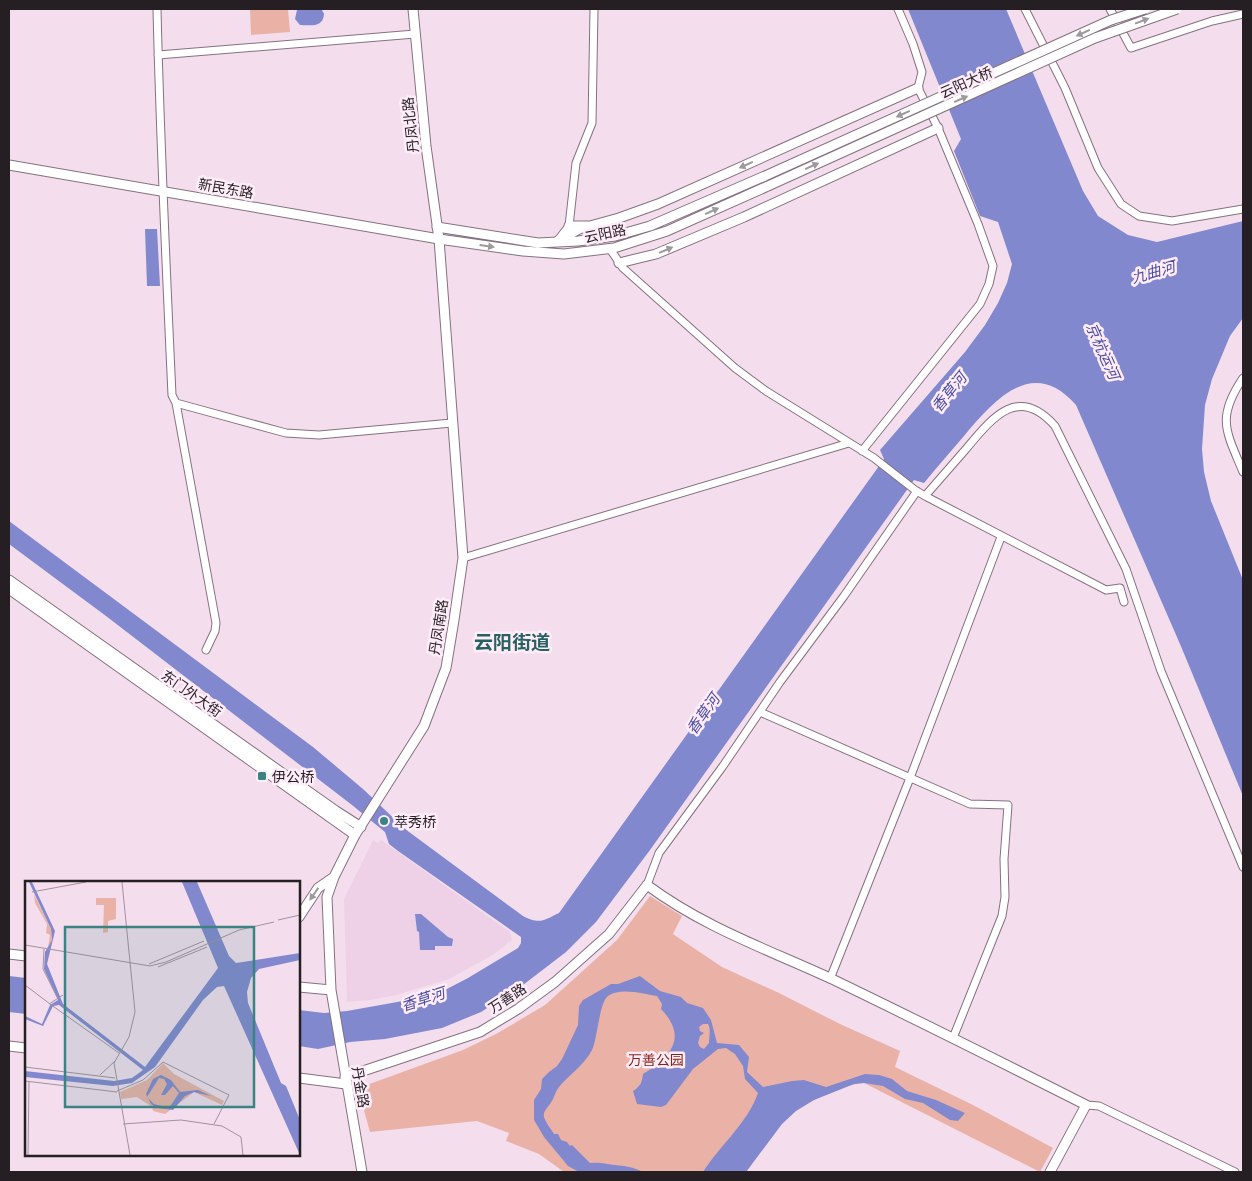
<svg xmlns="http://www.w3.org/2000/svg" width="1252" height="1181" font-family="Inter,'Noto Sans SC',sans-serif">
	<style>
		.built { fill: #eed1e6 }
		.green { fill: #eab2a7 }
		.water { fill: #8288ce; fill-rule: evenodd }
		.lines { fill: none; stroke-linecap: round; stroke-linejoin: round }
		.minor-casing { stroke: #85717f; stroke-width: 9 }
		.tertiary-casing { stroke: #85717f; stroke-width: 11 }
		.secondary-casing { stroke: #85717f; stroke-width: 11 }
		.minor { stroke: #fff; stroke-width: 7 }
		.tertiary { stroke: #fff; stroke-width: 9 }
		.secondary { stroke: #fff; stroke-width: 9 }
		.tertiary-bridge-casing { stroke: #85717f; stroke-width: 11; stroke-linecap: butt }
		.tertiary-bridge { stroke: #fff; stroke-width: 9 }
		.oneway { fill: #9d9a9c }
		.poi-dot { fill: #3a8382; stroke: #feedf9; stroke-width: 2 }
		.labels { text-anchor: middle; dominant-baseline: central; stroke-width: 5; stroke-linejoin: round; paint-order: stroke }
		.street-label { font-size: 14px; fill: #251e23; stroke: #feedf9 }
		.poi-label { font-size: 14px; fill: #251e23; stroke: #feedf9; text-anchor: start }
		.park-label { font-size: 14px; fill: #852515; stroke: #feedf9 }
		.water-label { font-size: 15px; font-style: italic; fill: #4a4ca0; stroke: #feedf9 }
		.district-label { font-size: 19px; font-weight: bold; fill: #276161; stroke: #feedf9 }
		.inset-road { fill: none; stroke: #a1919d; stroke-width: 1 }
		.view { fill: #3a8382; fill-opacity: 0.15; stroke: #3a8382; stroke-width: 2.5 }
		.inset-edge { fill: none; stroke: #251e23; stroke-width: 2.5 }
	</style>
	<rect width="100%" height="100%" fill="#f4deee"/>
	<!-- built -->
	<path class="built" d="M373 840 378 843 381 840 510 932 512 940 493 955 449 979 396 995 371 1000 347 1002 344 899Z"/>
	<!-- green -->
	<path class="green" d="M250 9H288L290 32 251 35Z
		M650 896 682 916 673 934 722 967 779 993 840 1024 900 1051 895 1067 973 1105 1053 1148 1040 1172 864 1083C851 1084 839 1089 827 1094 816 1099 805 1104 795 1111 775 1127 761 1152 746 1172H564L539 1154 506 1141 509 1133 477 1121 370 1132 360 1096 364 1086 463 1050 496 1034 545 1005 617 940Z"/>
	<!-- water -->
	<path class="water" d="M299 9 322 10 324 14C323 28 311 25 300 25L295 19 297 10Z
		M908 9H1006L1083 191 1098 216 1128 235 1157 242 1243 221V318L1230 336 1212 379 1205 405 1202 449 1204 472 1211 501 1243 580V796L1180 644 1076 405C1033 356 995 399 964 436 951 451 937 467 924 483L914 480 650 850 596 922 566 952 523 985 481 1012 442 1028 385 1039 350 1042 318 1049 299 1046V1010L324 1013 347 1011 414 999 445 990 468 978 518 948 521 943V937L398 851 389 844 385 832 352 805 106 616 9 544V521L313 747 363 789 405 829 523 916C540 925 544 920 559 913L884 459 880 450 965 352 985 325 998 303 1007 283 1012 264 998 222 980 216 954 151 961 139Z
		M145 229H157L160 286H147Z
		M415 914H421L448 937 453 939 452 946H435V950H420L419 932 417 931Z
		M9 976 26 978V1014L9 1012Z
		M640 976 660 991 681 997 687 1003 703 1008 711 1020 717 1043 739 1045 749 1057 747 1072 763 1087 792 1081 804 1080 826 1087 865 1074 879 1075 892 1079 907 1091 936 1100 965 1113 958 1121 950 1120 923 1103 905 1099 883 1086 864 1083 854 1084 814 1100 796 1111 782 1124 746 1172H703C720 1145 747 1124 758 1093L745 1079 743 1066 735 1054 726 1048 718 1049 693 1069 666 1105 661 1107 637 1104 633 1091C641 1086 642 1082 643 1074 647 1071 652 1069 656 1065 679 1047 681 1030 661 1009L662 1004 657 996C643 994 621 987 608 996 599 1003 598 1037 592 1050 584 1065 569 1075 559 1087 555 1092 554 1099 550 1104 547 1108 543 1112 544 1117 546 1123 551 1129 554 1134H558L561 1140 567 1142 570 1146 572 1145 590 1163C601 1162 605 1164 615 1165 625 1166 633 1167 643 1172H579L568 1166 544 1137 534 1120V1100L541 1089 542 1079 549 1072 557 1066 562 1059 578 1025 579 1006 583 1000 611 984H618ZM703 1024H708C711 1029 709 1038 709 1043L704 1049 700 1047 698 1043 700 1036 704 1033 700 1031 699 1027Z"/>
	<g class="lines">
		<defs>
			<path id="minor" d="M157 9C160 138 166 266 172 395L176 403 286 433 319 435 452 423
				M1025 9 1065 88 1098 168 1121 204 1139 216 1172 221 1243 209
				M1110 9 1131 48 1212 21 1243 14
				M158 55 415 34
				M558 240 569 226 576 163 592 123 594 9
				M610 249 623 268 735 368 766 391 874 458 915 490 925 496 1106 590 1120 588 1124 602
				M1243 378C1216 418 1226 431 1243 472
				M176 403 216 623 215 631 206 650
				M862 451 980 304 989 284 993 266 978 224 938 128 918 88 922 72 913 44 898 9
				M925 496C939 480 952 465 966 449 992 418 1018 384 1055 426L1126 569 1161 671 1243 867
				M463 558 849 443
				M760 712 970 804 1008 805 1004 859 1005 897 1002 916 953 1038
				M647 885 659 853 723 766 780 682 844 596 917 491
				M830 979 910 778 1001 537
				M1086 1105 1099 1106 1235 1172"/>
			<path id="tertiary" d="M9 165 439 239 523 251 564 254 614 248 667 231 768 186
				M569 226H591L623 232
				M437 227 538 243 578 241 615 236 650 226 765 176
				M556 242 579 229 619 218 658 204 918 88
				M619 263 656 254 744 217 938 128
				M9 580 336 811 361 827
				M9 589 355 835
				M647 885C705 928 767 949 832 979 917 1020 1001 1062 1086 1105L1050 1172"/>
			<path id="secondary" d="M299 917 318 888 334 877
				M9 954 26 956
				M299 987 331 990
				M9 1046 26 1048
				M345 1077 480 1032 518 1009 555 982 609 934 647 885
				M299 1078 346 1084
				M362 1172 331 990 327 897 334 877 355 835 424 726 446 668 454 620 463 558 439 239 426 146 413 9"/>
		</defs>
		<!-- minor casing -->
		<use href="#minor" class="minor-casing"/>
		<!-- tertiary casing -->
		<use href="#tertiary" class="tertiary-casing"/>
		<!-- secondary casing -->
		<use href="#secondary" class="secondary-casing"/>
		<!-- minor -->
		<use href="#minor" class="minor"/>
		<!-- tertiary -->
		<use href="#tertiary" class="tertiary"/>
		<!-- secondary -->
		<use href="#secondary" class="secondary"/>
		<defs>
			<path id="tertiary-bridge" d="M765 176 1111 20 1145 9
				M768 186 1095 38 1177 9"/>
		</defs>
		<!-- tertiary-bridge casing -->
		<use href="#tertiary-bridge" class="tertiary-bridge-casing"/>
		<!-- tertiary-bridge -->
		<use href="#tertiary-bridge" class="tertiary-bridge"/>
	</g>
	<!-- one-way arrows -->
	<defs><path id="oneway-solid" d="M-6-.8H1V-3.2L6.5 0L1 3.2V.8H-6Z" transform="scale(1.25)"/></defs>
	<g class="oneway">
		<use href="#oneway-solid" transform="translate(1142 21) rotate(-21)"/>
		<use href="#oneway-solid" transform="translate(1083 33) rotate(156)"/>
		<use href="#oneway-solid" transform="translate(961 99) rotate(-24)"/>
		<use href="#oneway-solid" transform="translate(903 114) rotate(156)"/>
		<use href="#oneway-solid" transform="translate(746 165) rotate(156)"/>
		<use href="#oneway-solid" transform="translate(812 166) rotate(-24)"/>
		<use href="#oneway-solid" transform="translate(712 211) rotate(-24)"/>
		<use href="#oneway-solid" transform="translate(487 246) rotate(8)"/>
		<use href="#oneway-solid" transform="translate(666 250) rotate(-23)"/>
		<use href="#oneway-solid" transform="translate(314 894) rotate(125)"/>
	</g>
	<!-- markers -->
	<g class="poi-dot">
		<rect x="257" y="771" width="10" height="10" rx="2.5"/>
		<circle cx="384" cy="821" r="5"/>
	</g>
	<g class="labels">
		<!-- street labels -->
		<g class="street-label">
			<text transform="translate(966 82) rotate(-24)">云阳大桥</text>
			<text transform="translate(410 125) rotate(-96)">丹凤北路</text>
			<text transform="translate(226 188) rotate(10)">新民东路</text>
			<text transform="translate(605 233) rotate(-12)">云阳路</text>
			<text transform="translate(438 627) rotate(-81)">丹凤南路</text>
			<text transform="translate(192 693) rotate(35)">东门外大街</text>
			<text transform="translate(507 998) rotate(-33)">万善路</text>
			<text transform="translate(361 1087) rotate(80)">丹金路</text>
		</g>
		<!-- poi labels -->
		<g class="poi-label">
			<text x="272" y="776">伊公桥</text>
			<text x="394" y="821">萃秀桥</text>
		</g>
		<!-- park labels -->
		<g class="park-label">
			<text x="656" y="1059">万善公园</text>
		</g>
		<!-- water labels -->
		<g class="water-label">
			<text transform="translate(1153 272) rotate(-16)">九曲河</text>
			<text transform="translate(1103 351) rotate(66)">京杭运河</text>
			<text transform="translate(949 392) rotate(-51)">香草河</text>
			<text transform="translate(703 714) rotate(-55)">香草河</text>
			<text transform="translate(423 999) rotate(-18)">香草河</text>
		</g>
		<!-- district labels -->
		<g class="district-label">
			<text x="512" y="642">云阳街道</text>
		</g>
	</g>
	<!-- overview -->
	<g transform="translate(25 881)">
		<rect width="275" height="275" fill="#f4deee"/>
		<path d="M9 13 26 48 27 59 23 66 25 54 21 52 22 43 10 22ZM71 17H91V38L83 40V51L78 52 79 24H71ZM138 182 149 193 199 220 197 224 169 211 140 233 128 230 127 226 112 216 96 218 95 211 122 199Z" fill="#eab2a7"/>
		<path d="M4 1H7L30 50 22 83 38 123 120 186 193 87 157 1H172L204 75 211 82 275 72V79L234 88 226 97 222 111 223 122 256 202 261 205 275 239V274L199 105 192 106 178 119 130 186 107 202 88 205 0 196V190L89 200 107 197 118 189 34 124 28 125 18 145 0 138V135L17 143 25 124 33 119 19 88 20 71 27 59 26 48ZM136 194 146 199 155 211 173 209 186 215 169 211 160 215 148 229 132 227 126 223 121 213 128 198ZM134 197 139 198 142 203 136 214H140L148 205 154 212 144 227 129 223 122 216Z" fill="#8288ce" fill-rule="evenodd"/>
		<path class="inset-road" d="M97 1 110 131 104 156 89 182 105 274M7 11 61 1M253 39 275 34M0 64 125 85 141 81 214 49 249 41M19 68 18 88 32 116M124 83 179 60M133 86 182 66M0 104 25 123M24 123 38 114M25 123 94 172M138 181 204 214 189 243M0 186 90 197M75 194 90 180M0 200 92 211M92 210 118 199 138 181M98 243 156 239 197 245 216 256 218 274M3 274 4 201"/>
		<path class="view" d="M40 46H229V226H40Z"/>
		<rect width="275" height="275" class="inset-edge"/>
	</g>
	<!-- border -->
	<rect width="1252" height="1181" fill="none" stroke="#251e23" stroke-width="20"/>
</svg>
